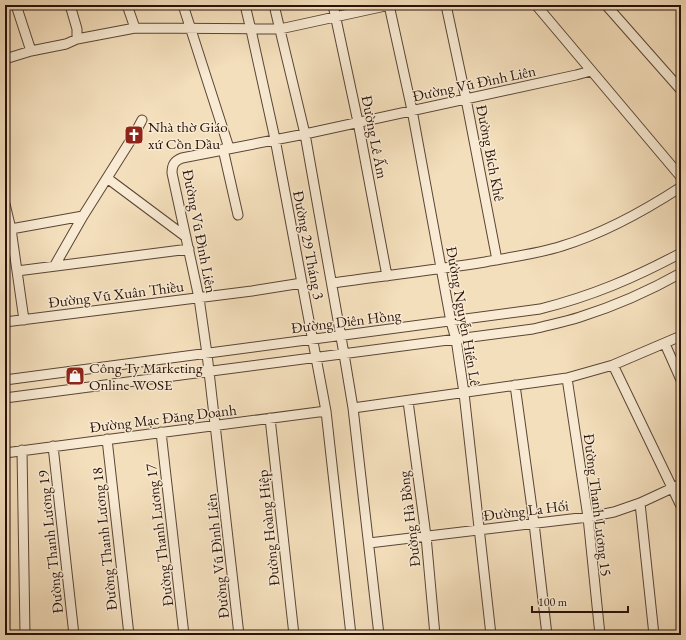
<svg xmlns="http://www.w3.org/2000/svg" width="686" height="640" font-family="'EB Garamond',serif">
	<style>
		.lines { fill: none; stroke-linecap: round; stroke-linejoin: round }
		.minor-casing { stroke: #5b4536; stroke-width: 11 }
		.minor { stroke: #f8ead3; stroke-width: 9 }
		.labels { text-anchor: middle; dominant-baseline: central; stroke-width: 3; stroke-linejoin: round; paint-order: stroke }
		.street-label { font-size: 15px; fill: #28120a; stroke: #f8ead3 }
		.poi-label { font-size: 15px; fill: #28120a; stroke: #f8ead3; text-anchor: start }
	</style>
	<rect width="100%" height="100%" fill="#f4dfbc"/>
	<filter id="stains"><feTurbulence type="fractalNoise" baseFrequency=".005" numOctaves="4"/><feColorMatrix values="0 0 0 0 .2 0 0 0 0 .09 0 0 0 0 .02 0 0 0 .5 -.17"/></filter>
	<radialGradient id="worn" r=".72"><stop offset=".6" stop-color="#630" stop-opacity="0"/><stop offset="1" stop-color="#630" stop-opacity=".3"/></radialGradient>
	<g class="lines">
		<defs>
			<path id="minor" d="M16 5 31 51
				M70 5 77 29V39
				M127 5 135 28
				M183 5 229 148
				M245 5 251 30 275 139 326 411 351 635
				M274 5 305 134 344 354 353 408 379 635
				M333 5 358 122 387 276
				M389 5 412 110 451 322 456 339 464 393 491 635
				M446 5 466 99 497 260
				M536 5 681 177
				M606 5 681 90
				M5 59 31 51 66 44 77 39 135 28 280 29 390 5
				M223 149 238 215
				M107 178 186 237
				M5 204 11 229 24 320
				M83 216 134 135 142 120
				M11 229 83 216 55 265
				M17 271 189 249
				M332 283C383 276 434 270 485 262 511 257 537 254 562 246 605 233 644 211 681 187
				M5 322 252 291 302 283
				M665 344 681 380
				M613 365 681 506
				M567 378 588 517 600 635
				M5 380 540 309C592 296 634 278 681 253
				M515 385 534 523 547 635
				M5 398 533 329C548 325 565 322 580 317 615 306 649 291 681 273
				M408 401 426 536 435 635
				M353 408 567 378 613 365 681 336
				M270 418 294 635
				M161 432 184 635
				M107 439 129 635
				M53 446 74 635
				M22 450 25 635
				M5 453 326 411
				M640 503 654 635
				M369 543 588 517 614 512 640 503 681 484
				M239 635 207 354 199 298 172 173C172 165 174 161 182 158L305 134 576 75 591 71"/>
		</defs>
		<!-- minor casing -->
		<use href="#minor" class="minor-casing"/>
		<!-- minor -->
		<use href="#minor" class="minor"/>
	</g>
	<!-- icons -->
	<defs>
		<symbol id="church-square" viewBox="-11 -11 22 22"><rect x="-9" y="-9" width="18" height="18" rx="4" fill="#8f2418" stroke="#f8ead3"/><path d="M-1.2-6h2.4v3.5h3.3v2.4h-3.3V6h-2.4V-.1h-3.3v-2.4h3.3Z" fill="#fff"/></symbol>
		<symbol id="shop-square" viewBox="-11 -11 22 22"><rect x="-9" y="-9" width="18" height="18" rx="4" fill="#8f2418" stroke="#f8ead3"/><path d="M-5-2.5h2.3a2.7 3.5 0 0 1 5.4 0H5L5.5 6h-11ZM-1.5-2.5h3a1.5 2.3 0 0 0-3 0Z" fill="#fff"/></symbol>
	</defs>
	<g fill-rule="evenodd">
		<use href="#church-square" x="123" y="124" width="22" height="22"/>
		<use href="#shop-square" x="64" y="365" width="22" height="22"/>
	</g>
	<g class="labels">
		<!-- street labels -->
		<g class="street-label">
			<text transform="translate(474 83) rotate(-12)">Đường Vũ Đình Liên</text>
			<text transform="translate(375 137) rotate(79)">Đường Lê Ấm</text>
			<text transform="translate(491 153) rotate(79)">Đường Bích Khê</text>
			<text transform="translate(200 231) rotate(79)">Đường Vũ Đình Liên</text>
			<text transform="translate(309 245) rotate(79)">Đường 29 Tháng 3</text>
			<text transform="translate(116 294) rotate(-7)">Đường Vũ Xuân Thiều</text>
			<text transform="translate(464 316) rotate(80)">Đường Nguyễn Hiến Lê</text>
			<text transform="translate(346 321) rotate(-7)">Đường Diên Hồng</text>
			<text transform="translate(163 418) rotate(-7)">Đường Mạc Đăng Doanh</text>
			<text transform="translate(598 505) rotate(83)">Đường Thanh Lương 15</text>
			<text transform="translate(526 510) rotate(-7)">Đường La Hối</text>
			<text transform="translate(409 519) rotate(-97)">Đường Hà Bồng</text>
			<text transform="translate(268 528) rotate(-96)">Đường Hoàng Hiệp</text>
			<text transform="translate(159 535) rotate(-97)">Đường Thanh Lương 17</text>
			<text transform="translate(104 539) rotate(-96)">Đường Thanh Lương 18</text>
			<text transform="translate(50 542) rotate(-96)">Đường Thanh Lương 19</text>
			<text transform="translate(217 556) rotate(-96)">Đường Vũ Đình Liên</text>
		</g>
		<!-- poi labels -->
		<g class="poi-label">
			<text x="148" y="126">Nhà thờ Giáo<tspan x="148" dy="17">xứ Cồn Dầu</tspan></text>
			<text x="89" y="367">Công Ty Marketing<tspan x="89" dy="17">Online WOSE</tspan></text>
		</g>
	</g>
	<!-- margin -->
	<rect width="686" height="640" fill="none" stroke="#f4dfbc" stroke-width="20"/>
	<rect x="6" y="6" width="674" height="628" fill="none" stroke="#28120a" stroke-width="2"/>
	<rect x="10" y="10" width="666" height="620" fill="none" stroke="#28120a"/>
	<!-- scale -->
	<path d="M532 606v6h96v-6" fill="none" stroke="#28120a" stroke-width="2"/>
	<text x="538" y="606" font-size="12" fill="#28120a" stroke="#f8ead3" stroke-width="3" paint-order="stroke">100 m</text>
	<rect width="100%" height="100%" filter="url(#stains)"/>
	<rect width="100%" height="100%" fill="url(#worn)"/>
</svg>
